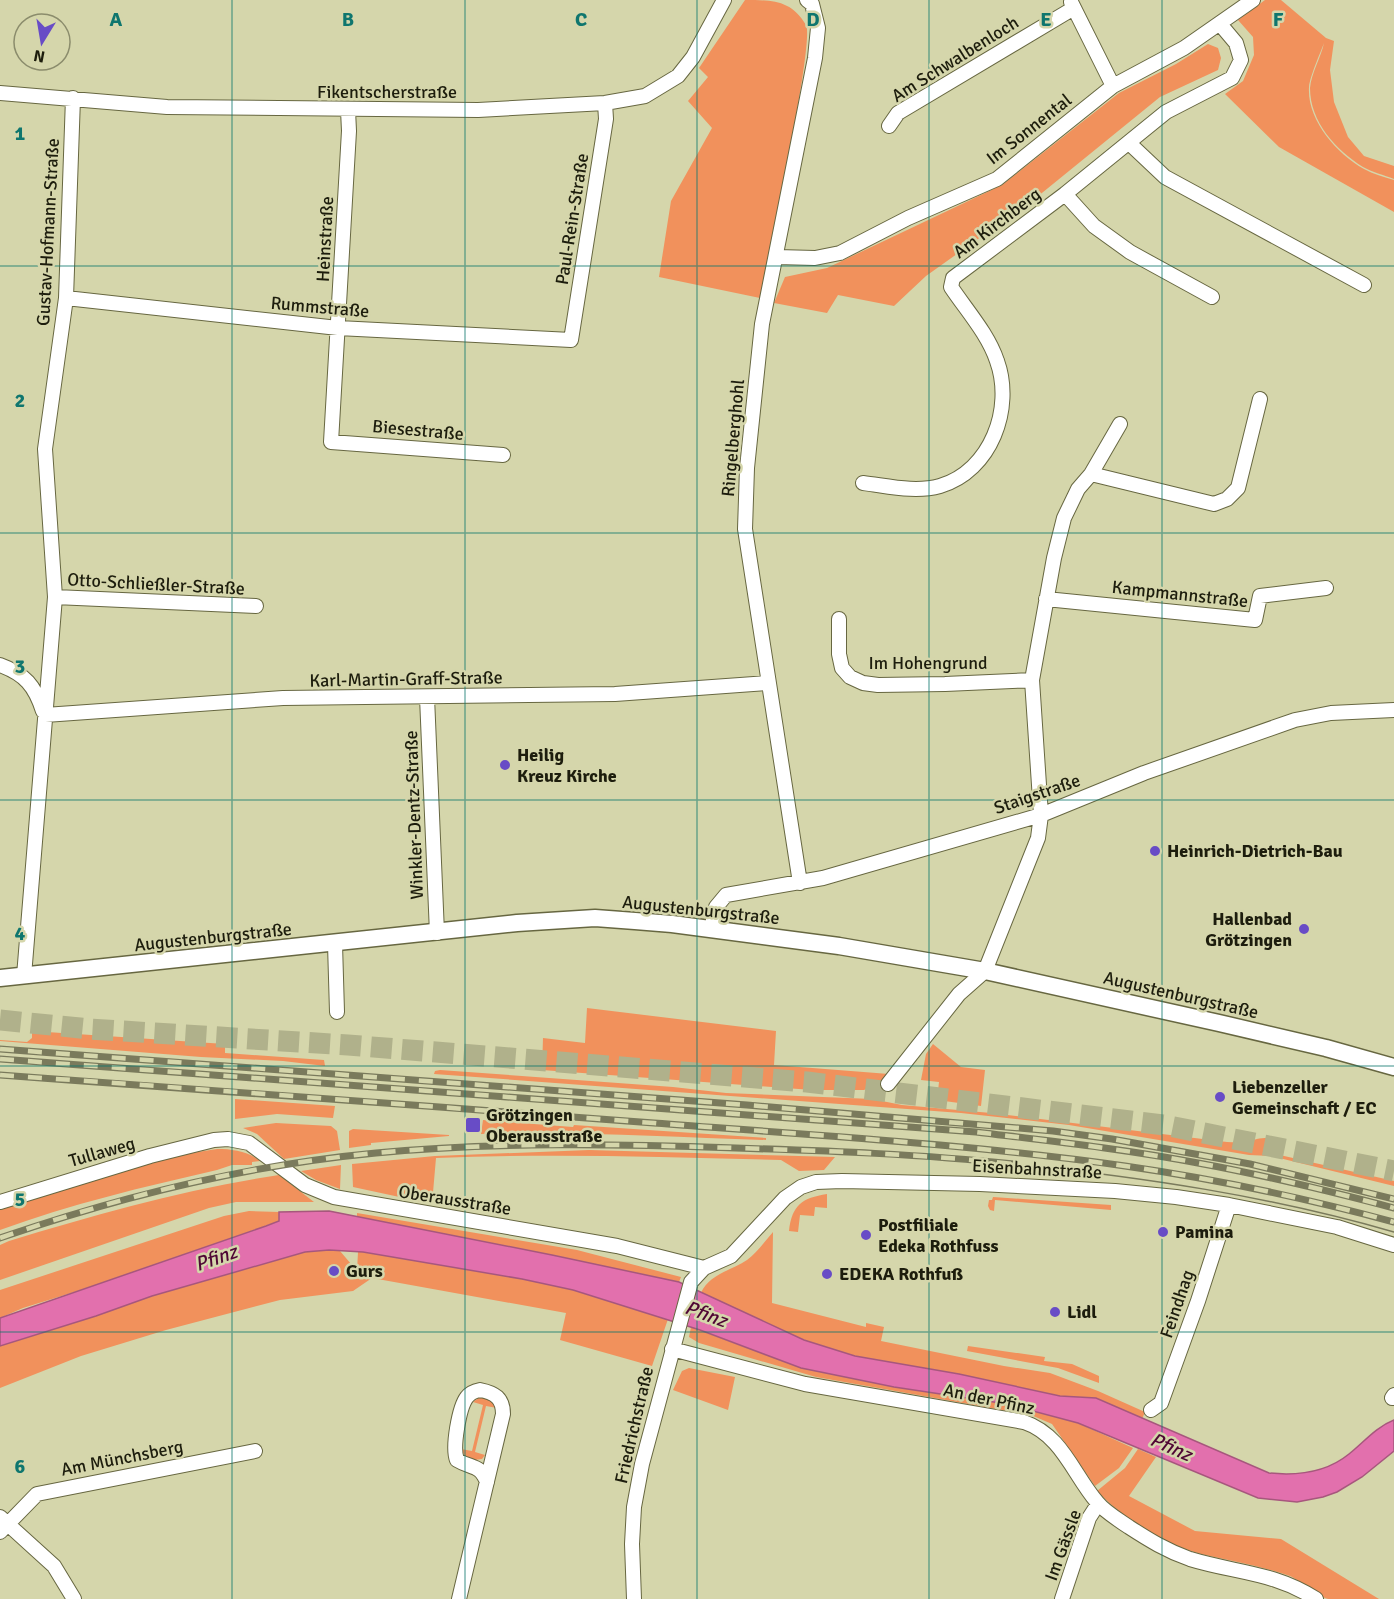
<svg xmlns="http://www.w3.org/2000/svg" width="1394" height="1599" font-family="Signika,sans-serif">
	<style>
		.green { fill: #f1915c }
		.water { fill: #e270ad; stroke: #a7577d; stroke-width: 1.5 }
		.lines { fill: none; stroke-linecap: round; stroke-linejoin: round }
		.trunk-tunnel { stroke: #b0b18b; stroke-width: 21; stroke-dasharray: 21 10; stroke-linecap: butt }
		.minor-casing { stroke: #676741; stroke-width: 16 }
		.tertiary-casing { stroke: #676741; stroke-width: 19 }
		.minor { stroke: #fff; stroke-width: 14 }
		.tertiary { stroke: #fff; stroke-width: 16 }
		.tram { stroke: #7a7a5c; stroke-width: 1.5 }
		.rail-casing { stroke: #7a7a5c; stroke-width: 7 }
		.rail { stroke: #d5d6ab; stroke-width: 4.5; stroke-dasharray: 14; stroke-linecap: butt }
		.grid { fill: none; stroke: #0f766e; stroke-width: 1.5; stroke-opacity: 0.55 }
		.poi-dot { fill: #684cc6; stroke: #d5d6ab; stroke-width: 2 }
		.labels { text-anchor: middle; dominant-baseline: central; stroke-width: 5; stroke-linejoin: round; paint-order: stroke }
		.street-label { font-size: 18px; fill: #1d1d0d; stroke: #d5d6ab }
		.poi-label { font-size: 18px; font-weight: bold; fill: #1d1d0d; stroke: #d5d6ab; text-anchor: start }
		.water-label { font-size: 20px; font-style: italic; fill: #4f0634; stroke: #d5d6ab }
		.grid-label { font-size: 20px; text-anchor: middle; font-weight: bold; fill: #0f766e; stroke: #d5d6ab; stroke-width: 5; stroke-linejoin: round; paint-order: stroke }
	</style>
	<rect width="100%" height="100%" fill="#d5d6ab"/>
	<!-- green -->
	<path class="green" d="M745 0C773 0 791 0 806 25 815 40 767 264 760 298L659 277 671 201 712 128 688 101 708 77 699 68Z
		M1265 0H1281L1326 38 1334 41 1330 70 1334 102 1348 137 1364 156 1394 166V179C1384 175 1372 172 1363 167 1336 150 1310 122 1310 88 1311 74 1321 57 1324 43 1320 54 1310 76 1309 87 1307 120 1336 153 1364 169 1373 174 1384 177 1394 180V212L1279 147 1225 94 1243 81 1254 55 1253 37 1238 20Z
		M1208 44 1218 48 1221 58 1218 70 1160 97 1037 197 926 276 894 306 838 295 827 313 774 303 785 277 827 268 1002 185 1119 93 1176 64Z
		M587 1008 776 1031 774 1065 889 1074 879 1083 864 1090H812L542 1070 543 1038 585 1043Z
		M32 1031 225 1044V1053L324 1060 325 1066 283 1061 201 1057 0 1041V1040L27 1042 32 1038Z
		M933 1044 961 1067 985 1070 981 1106 937 1100 939 1082 921 1080 926 1054Z
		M440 1070 673 1087 726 1093 872 1099 902 1105 991 1113 1227 1142C1232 1142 1238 1143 1243 1142 1255 1141 1259 1136 1273 1139L1271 1153 1394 1181V1186L1271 1156 1249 1155 1069 1125 961 1113 434 1074 435 1071Z
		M235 1099 335 1106 333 1118 277 1114 235 1119Z
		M483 1120 573 1127 574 1125 766 1138V1140C670 1137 578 1131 481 1134Z
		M276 1123 331 1126 337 1131 340 1150 284 1159 257 1134 243 1128Z
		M353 1129 449 1135V1136L371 1143V1145L349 1148V1131Z
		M217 1149C232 1149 248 1151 260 1161L252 1162V1165H232L217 1170C143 1187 71 1204 0 1230V1209L166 1157Z
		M589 1150 835 1157 824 1170 799 1171 781 1160C666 1157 551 1153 436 1158L432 1204 353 1187 352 1164 435 1156Z
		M341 1165 340 1189 316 1180 301 1171Z
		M279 1175 314 1202H236L209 1208 0 1280V1245L9 1241C97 1214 187 1189 279 1175Z
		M827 1194V1208L815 1207 814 1216 800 1215 798 1232 789 1231C792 1205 802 1198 827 1194Z
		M993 1197 1111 1205V1210L995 1200 994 1211 990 1210 988 1206 989 1200H992Z
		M249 1211 279 1212V1221L135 1273 23 1308 0 1318V1290L224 1216Z
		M357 1213 577 1250 681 1277 679 1282 552 1255 368 1220 357 1217Z
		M773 1232 772 1303 866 1327V1323L884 1327 881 1341 1004 1366 1050 1373 1098 1391 1145 1412 1142 1419 1096 1398 1060 1396 959 1374 855 1356 804 1340 701 1293C708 1275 732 1270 747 1260 757 1253 765 1241 773 1232Z
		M329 1250 340 1251 357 1271 358 1252H363L522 1279 573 1290 668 1319 652 1366 560 1340 566 1313 372 1278 353 1291 280 1300 166 1330 81 1356 0 1388V1346L4 1344 96 1316 152 1296 262 1263 305 1252Z
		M691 1327 801 1368 894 1387 1007 1404 1078 1423 1133 1448 1119 1468 1095 1486 1052 1424 1031 1415 816 1377 699 1343 689 1337Z
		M968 1346 1045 1357 1044 1361 1072 1364 1099 1376V1383L1058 1368 967 1351Z
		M689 1368 735 1377 728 1410 673 1390 682 1371Z
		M481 1396 492 1399 497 1408 486 1406 475 1452 485 1455 482 1459 474 1460 465 1456 461 1449 472 1451 483 1405 473 1402Z
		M1138 1449 1156 1457 1129 1496 1195 1531 1281 1539 1379 1599C1363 1599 1345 1599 1329 1599 1320 1598 1301 1581 1290 1576 1261 1566 1231 1561 1201 1554 1163 1544 1124 1519 1097 1491L1125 1468Z"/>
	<!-- water -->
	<path class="water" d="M329 1211 552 1255 679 1282 804 1340 855 1356 959 1374 1060 1396 1096 1398 1269 1473C1298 1476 1327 1472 1349 1454 1364 1442 1376 1427 1394 1420V1451L1362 1477 1337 1492 1323 1497 1297 1502 1258 1498 1078 1423 1007 1404 894 1387 801 1368 700 1330 573 1290 522 1279 363 1252 329 1250 305 1252 152 1296 96 1316 0 1346V1318L266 1226 279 1221V1212Z"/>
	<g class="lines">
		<!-- trunk-tunnel -->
		<path class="trunk-tunnel" d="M0 1020 90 1029 348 1045 807 1082 1164 1125 1394 1171"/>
		<defs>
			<path id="minor" d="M1071 2 1113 86
				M0 93 167 107 478 110 605 103 645 96 678 76 693 57 724 0
				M348 110 349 131 331 442 503 455
				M889 126 898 113 1074 8
				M1129 143 1165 177 1364 285
				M1065 194 1094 226 1130 252 1212 297
				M777 257 815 258 840 253 908 218 997 179 1113 86 1184 48 1253 0
				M66 298 338 328 571 340 606 119 605 103
				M1091 474 1214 504 1227 499 1238 488 1260 399
				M863 483C888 486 915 493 940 486 991 471 1014 408 997 361 988 334 967 311 951 287L953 278 1065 194 1166 112 1232 78 1241 60 1236 43 1220 24
				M55 597 256 606
				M1046 599 1255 620 1260 596 1326 588
				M839 619V654L842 668 850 677 863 683 878 685 945 684 1032 680
				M0 665C25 674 35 686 43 711
				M427 697 437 933
				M45 715 283 698 615 694 767 683
				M800 883 745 529 747 468 762 324 815 58 818 28 812 4 807 0
				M711 929 716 907 726 895 823 878 1041 815 1144 773 1295 720 1331 713 1394 710
				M335 944 337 1012
				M24 976 55 597 45 449 66 298 73 98
				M888 1084 959 994 985 971 1038 838 1041 815 1032 680 1054 558 1064 518 1078 489 1091 474 1120 424
				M0 1202 150 1156 214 1140 228 1139 249 1143 305 1185 334 1197 617 1246 704 1268
				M672 1349 805 1384 1024 1422C1062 1435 1073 1474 1097 1502 1105 1512 1119 1520 1129 1527 1149 1540 1167 1551 1190 1559 1236 1573 1274 1572 1316 1599
				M1394 1395 1392 1398H1394
				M1151 1410 1161 1403 1198 1301 1229 1205
				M0 1517 54 1566 74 1599
				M0 1532 37 1494 255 1451
				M459 1599 503 1414C503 1398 495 1393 480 1390 475 1391 470 1393 467 1397 459 1407 452 1448 457 1460 472 1469 480 1464 487 1482
				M634 1599 632 1544 634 1507 642 1464 691 1282 704 1268 731 1256 785 1198 801 1187 816 1182 842 1181 980 1184 1115 1191 1176 1197 1229 1205 1337 1227 1394 1245
				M1062 1599 1089 1518 1098 1504"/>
			<path id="tertiary" d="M0 978 517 923 595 918 635 921 672 924 839 946 985 971 1219 1023 1326 1048 1394 1067"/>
		</defs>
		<!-- minor casing -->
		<use href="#minor" class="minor-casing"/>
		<!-- tertiary casing -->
		<use href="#tertiary" class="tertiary-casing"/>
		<!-- minor -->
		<use href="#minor" class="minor"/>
		<!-- tertiary -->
		<use href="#tertiary" class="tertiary"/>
		<!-- tram -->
		<path class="tram" d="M1014 1164C1142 1177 1270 1196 1394 1232"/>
		<defs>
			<path id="rail" d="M0 1049 747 1105 1053 1131 1112 1139 1250 1164 1394 1199
				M0 1059 976 1132C1050 1141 1124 1149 1198 1163 1264 1175 1329 1191 1394 1208
				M0 1075C218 1090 436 1107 654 1123 811 1135 969 1144 1125 1166 1216 1179 1305 1198 1394 1222
				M0 1238C122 1196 247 1165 376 1153 496 1142 616 1144 736 1148 829 1151 921 1154 1014 1164"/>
		</defs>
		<!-- rail casing -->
		<use href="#rail" class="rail-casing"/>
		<!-- rail -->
		<use href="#rail" class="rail"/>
	</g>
	<!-- grid -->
	<path class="grid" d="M232 0V1599M465 0V1599M697 0V1599M929 0V1599M1162 0V1599M0 266H1394M0 533H1394M0 800H1394M0 1066H1394M0 1332H1394"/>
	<!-- markers -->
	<g class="poi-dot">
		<circle cx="505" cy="765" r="6"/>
		<circle cx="1155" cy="851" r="6"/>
		<circle cx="1304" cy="929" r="6"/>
		<circle cx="1220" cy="1097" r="6"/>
		<rect x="465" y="1117" width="16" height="16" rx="3"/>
		<circle cx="1163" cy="1232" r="6"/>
		<circle cx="866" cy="1235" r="6"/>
		<circle cx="334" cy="1271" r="6"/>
		<circle cx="827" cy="1274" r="6"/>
		<circle cx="1055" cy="1312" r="6"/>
	</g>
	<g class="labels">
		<!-- street labels -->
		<g class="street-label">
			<text transform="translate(955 59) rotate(-32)">Am Schwalbenloch</text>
			<text x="387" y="92">Fikentscherstraße</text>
			<text transform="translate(1029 129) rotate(-38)">Im Sonnental</text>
			<text transform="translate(572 219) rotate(-81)">Paul-Rein-Straße</text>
			<text transform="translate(997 223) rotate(-37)">Am Kirchberg</text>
			<text transform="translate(48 232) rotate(-87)">Gustav-Hofmann-Straße</text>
			<text transform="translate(325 239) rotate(-87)">Heinstraße</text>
			<text transform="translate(320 307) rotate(5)">Rummstraße</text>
			<text transform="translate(418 430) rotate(5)">Biesestraße</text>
			<text transform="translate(733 438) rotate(-85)">Ringelberghohl</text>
			<text transform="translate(156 584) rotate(3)">Otto-Schließler-Straße</text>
			<text transform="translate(1180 594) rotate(6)">Kampmannstraße</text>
			<text x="928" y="663">Im Hohengrund</text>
			<text transform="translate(406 679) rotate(-1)">Karl-Martin-Graff-Straße</text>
			<text transform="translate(1037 794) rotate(-19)">Staigstraße</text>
			<text transform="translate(414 815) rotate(-92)">Winkler-Dentz-Straße</text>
			<text transform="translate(701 910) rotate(6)">Augustenburgstraße</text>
			<text transform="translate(213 937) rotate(-6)">Augustenburgstraße</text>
			<text transform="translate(1181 995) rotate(13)">Augustenburgstraße</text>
			<text transform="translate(102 1152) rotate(-16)">Tullaweg</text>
			<text transform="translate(1037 1169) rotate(3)">Eisenbahnstraße</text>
			<text transform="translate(455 1200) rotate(9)">Oberausstraße</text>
			<text transform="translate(1177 1304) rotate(-71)">Feindhag</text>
			<text transform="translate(989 1399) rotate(12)">An der Pfinz</text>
			<text transform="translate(634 1425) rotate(-77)">Friedrichstraße</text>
			<text transform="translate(122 1458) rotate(-11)">Am Münchsberg</text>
			<text transform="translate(1063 1545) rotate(-70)">Im Gässle</text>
		</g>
		<!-- poi labels -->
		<g class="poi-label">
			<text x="517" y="755">Heilig<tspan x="517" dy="21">Kreuz Kirche</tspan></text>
			<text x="1167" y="851">Heinrich-Dietrich-Bau</text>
			<text x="1292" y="919" text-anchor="end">Hallenbad<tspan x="1292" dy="21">Grötzingen</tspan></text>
			<text x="1232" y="1087">Liebenzeller<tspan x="1232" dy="21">Gemeinschaft / EC</tspan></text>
			<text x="486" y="1115">Grötzingen<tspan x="486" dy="21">Oberausstraße</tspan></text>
			<text x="878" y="1225">Postfiliale<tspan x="878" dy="21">Edeka Rothfuss</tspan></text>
			<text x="1175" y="1232">Pamina</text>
			<text x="346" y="1271">Gurs</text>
			<text x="839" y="1274">EDEKA Rothfuß</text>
			<text x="1067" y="1312">Lidl</text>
		</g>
		<!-- water labels -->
		<g class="water-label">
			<text transform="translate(216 1258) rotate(-19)">Pfinz</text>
			<text transform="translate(706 1314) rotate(20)">Pfinz</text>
			<text transform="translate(1171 1447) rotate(24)">Pfinz</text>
		</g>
	</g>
	<g class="grid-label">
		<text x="116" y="26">A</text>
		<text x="348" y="26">B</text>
		<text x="581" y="26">C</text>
		<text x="813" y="26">D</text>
		<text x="1046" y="26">E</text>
		<text x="1278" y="26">F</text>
		<text x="20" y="140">1</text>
		<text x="20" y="407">2</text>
		<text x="20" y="673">3</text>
		<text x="20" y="940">4</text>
		<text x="20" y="1206">5</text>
		<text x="20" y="1473">6</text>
	</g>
	<!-- north arrow -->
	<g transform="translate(42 42) rotate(191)"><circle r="28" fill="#d5d6ab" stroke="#8b8c6c" stroke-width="1.5"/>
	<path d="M0-4.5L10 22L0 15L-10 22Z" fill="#684cc6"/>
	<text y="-9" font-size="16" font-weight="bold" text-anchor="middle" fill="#1d1d0d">N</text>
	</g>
</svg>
